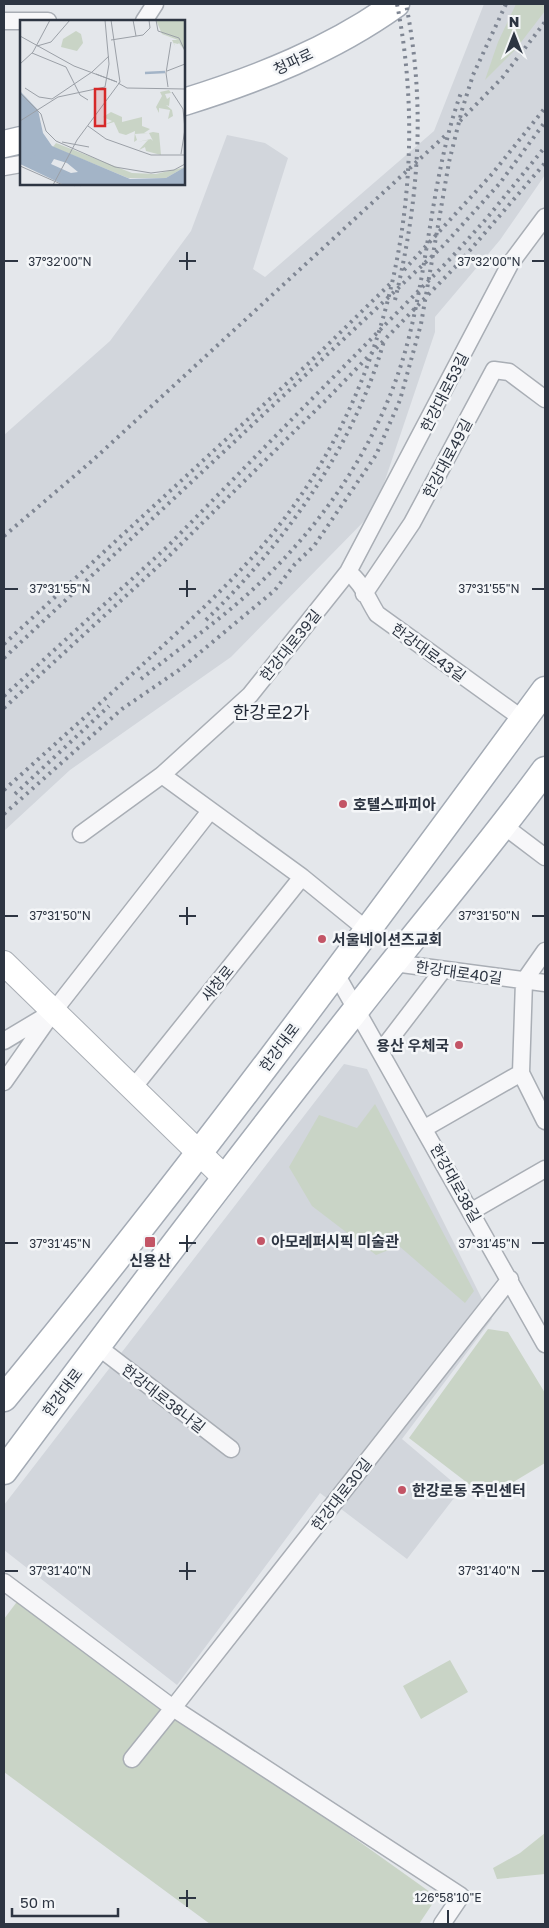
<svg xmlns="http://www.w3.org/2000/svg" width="549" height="1928" font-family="'Golos Text','Noto Sans KR',sans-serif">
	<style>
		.built { fill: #d2d6dc }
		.green { fill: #c9d4c6 }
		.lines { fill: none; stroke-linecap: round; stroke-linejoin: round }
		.minor-casing { stroke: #a9aeb5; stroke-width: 19 }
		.secondary-casing { stroke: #a9aeb5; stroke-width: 26 }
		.primary-casing { stroke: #a4abb5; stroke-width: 29 }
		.minor { stroke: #f7f7f9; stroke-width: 16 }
		.secondary { stroke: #fff; stroke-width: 24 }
		.primary { stroke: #fff; stroke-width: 26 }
		.rail { stroke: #7f8693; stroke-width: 4; stroke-dasharray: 2.5 5; stroke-linecap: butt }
		.ticks { fill: none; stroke: #2d3542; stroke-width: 2 }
		.poi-dot { fill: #c35566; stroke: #f4f6f8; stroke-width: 2 }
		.labels { text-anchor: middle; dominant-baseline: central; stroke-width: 5; stroke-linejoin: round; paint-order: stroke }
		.street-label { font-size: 15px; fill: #2d3542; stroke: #f4f6f8 }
		.poi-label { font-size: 15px; font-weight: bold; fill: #2d3542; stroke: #f4f6f8; text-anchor: start }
		.quarter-label { font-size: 18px; fill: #1f2633; stroke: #f4f6f8 }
		.inset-river { fill: none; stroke: #a3b4c7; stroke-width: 2.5 }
		.inset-road { fill: none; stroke: #9ba0a7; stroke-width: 1 }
		.view { fill: #d62828; fill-opacity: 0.15; stroke: #d62828; stroke-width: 2.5 }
		.inset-edge { fill: none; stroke: #2d3542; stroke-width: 2.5 }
		.ticks-label { font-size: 12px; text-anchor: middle; fill: #2d3542; stroke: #f4f6f8; stroke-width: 5; stroke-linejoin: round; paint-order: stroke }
	</style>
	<rect width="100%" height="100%" fill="#e4e7eb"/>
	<!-- built -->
	<path class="built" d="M484 4H545V175L500 240 435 317V332L375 510 231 657 70 770 4 831V435L110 341 191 231 227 135 265 143 288 158 253 269 265 277 434 131Z
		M344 1064 367 1069 492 1319 402 1439 461 1489 407 1559 320 1493 177 1685 4 1550V1505Z"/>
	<!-- green -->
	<path class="green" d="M516 4H545V11L515 50 485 80 498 42Z
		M375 1104 474 1291 465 1303 399 1246 376 1255 312 1206 289 1167 319 1115 357 1128Z
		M488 1329 508 1332 545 1393V1463L487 1498 409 1438Z
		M19 1599 437 1897 419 1924H210L4 1772V1619Z
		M450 1660 468 1692 421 1719 403 1686Z
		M545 1833V1874L497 1879 493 1868 520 1853Z"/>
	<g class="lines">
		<defs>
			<path id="minor" d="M4 21H48
				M144 21 155 4
				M4 167 21 164
				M348 572C362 582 368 600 377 614L524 720
				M364 594 412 523 494 370 509 372 545 399
				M162 775 302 877 367 930
				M504 826 545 857
				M81 834 162 775 250 695 348 572 510 264 545 217
				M545 951 524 981 521 1073 545 1121
				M394 963 545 983
				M335 972 545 1344
				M4 1041 49 1014
				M381 1051 443 970
				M4 1082 53 1012 210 811
				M133 1088 302 877
				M425 1128 521 1073
				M472 1211 545 1169
				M97 1346 231 1449
				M4 1582 173 1708 132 1759
				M442 1924 461 1896 173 1708 510 1279"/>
			<path id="secondary" d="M4 963 225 1178"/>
			<path id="primary" d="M184 102C258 79 332 50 396 4
				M4 144 21 140
				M4 1398C193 1169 369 929 545 690
				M4 1471C119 1316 236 1162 355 1011 418 930 485 852 545 770"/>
		</defs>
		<!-- minor casing -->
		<use href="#minor" class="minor-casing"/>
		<!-- secondary casing -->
		<use href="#secondary" class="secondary-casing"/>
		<!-- primary casing -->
		<use href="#primary" class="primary-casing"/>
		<!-- minor -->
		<use href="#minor" class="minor"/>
		<!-- secondary -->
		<use href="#secondary" class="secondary"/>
		<!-- primary -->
		<use href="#primary" class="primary"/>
		<!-- rail -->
		<path class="rail" d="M460 121 502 78 545 22
			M404 270 492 174 545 108
			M395 300C419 200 426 105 406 4
			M4 536 93 460 448 133
			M206 620C284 544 354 447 384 341
			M4 644 310 362 392 282
			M4 658 444 245 500 183 545 122
			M141 679C171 655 203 632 233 607 318 535 384 441 410 333 430 252 433 169 462 90
			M4 696 167 547 300 411 451 258 487 218 545 147
			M4 708 165 560 327 399 459 263 545 163
			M4 790C54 745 104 700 153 655 193 618 234 580 269 538 389 393 433 187 397 4
			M15 794 109 706
			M4 814 122 709 179 670 275 590 295 564 314 546 376 455 400 400 421 324 449 162 462 110 473 75 506 4"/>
	</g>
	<!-- ticks -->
	<path class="ticks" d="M187 252V270M5 261H18M179 261H196M532 261H544M187 580V597M5 589H18M179 589H196M532 589H544M187 907V925M5 916H18M179 916H196M532 916H544M187 1235V1252M5 1243H18M179 1243H196M532 1243H544M187 1562V1580M5 1571H18M179 1571H196M532 1571H544M187 1890V1907M179 1898H196M448 1910V1923"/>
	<!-- markers -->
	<g class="poi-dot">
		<circle cx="343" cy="804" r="5"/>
		<circle cx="322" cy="939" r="5"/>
		<circle cx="459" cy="1045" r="5"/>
		<circle cx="261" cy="1241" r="5"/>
		<rect x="144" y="1236" width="12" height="12" rx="2.5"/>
		<circle cx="402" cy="1490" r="5"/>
	</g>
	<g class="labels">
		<!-- street labels -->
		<g class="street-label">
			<text transform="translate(293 61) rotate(-25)">청파로</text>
			<text transform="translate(444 392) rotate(-63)">한강대로53길</text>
			<text transform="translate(447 458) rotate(-62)">한강대로49길</text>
			<text transform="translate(290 645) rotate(-51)">한강대로39길</text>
			<text transform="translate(429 652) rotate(36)">한강대로43길</text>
			<text transform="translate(459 972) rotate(8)">한강대로40길</text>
			<text transform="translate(217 983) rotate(-51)">새창로</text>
			<text transform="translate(279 1047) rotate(-53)">한강대로</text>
			<text transform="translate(456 1183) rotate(61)">한강대로38길</text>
			<text transform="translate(62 1392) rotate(-53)">한강대로</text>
			<text transform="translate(164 1398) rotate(38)">한강대로38나길</text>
			<text transform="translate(341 1494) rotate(-52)">한강대로30길</text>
		</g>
		<!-- poi labels -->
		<g class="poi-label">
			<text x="353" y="804">호텔스파피아</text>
			<text x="332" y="939">서울네이션즈교회</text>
			<text x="449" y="1045" text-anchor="end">용산 우체국</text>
			<text x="271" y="1241">아모레퍼시픽 미술관</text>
			<text x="150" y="1260" text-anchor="middle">신용산</text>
			<text x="412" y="1490">한강로동 주민센터</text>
		</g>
		<!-- quarter labels -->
		<g class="quarter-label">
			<text x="271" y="712">한강로2가</text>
		</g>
	</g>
	<!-- overview -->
	<g transform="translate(20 20)">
		<rect width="165" height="165" fill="#e4e7eb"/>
		<path d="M136 0H165V31L159 23 155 27 158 24 154 23 155 26 152 20H158L142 14ZM56 11 61 14 63 23 57 31 41 27 43 19ZM149 70 151 73 145 74 147 79 150 77 149 86 146 85 152 90 153 96 148 99 150 90 139 88V93L136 87 142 76 140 72ZM91 92 102 97V102L122 97V106L130 109 124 113H128L115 114 117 120 114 122 115 111 106 115 99 113 94 102 84 105 92 101 83 97ZM133 112 139 113 141 135 126 131 125 127 119 130 128 120 117 122 131 119 133 121 129 113ZM36 123 112 153 136 154 165 147 146 158H108L33 127Z" fill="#c9d4c6"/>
		<path d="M0 71 18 90 23 113 32 126 110 159 146 158 165 147V165H44L0 144ZM34 139 47 143 58 152 51 153 31 144Z" fill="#a3b4c7" fill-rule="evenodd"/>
		<path class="inset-river" d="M125 53 145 52M0 125 37 154M0 128 36 156M41 156 61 165M40 158 55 165"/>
		<path class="inset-road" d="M113 0 116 16M136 0 138 11 159 18 165 31M0 16 54 46 97 62 76 54M91 20 123 15 130 8 129 0M17 26 31 22 50 0M12 33 46 47 60 75 68 80M0 44 13 32 30 0M147 51 165 44M98 63 107 68 165 69M148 67 146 53 151 22M5 68 19 77 32 79 72 52 89 36M152 72 163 89 165 109M0 73 21 94 26 111 36 121 95 147 131 153 154 150 165 144M0 101 38 77 85 67 89 44 85 0M68 106 86 119 131 135H165M42 122 69 127M161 134 165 109M0 146 43 165M33 165 57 120 100 62 91 0"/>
		<path class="view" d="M75 69H85V106H75Z"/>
		<rect width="165" height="165" class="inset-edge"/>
	</g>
	<g class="ticks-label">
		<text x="60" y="266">37°32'00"N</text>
		<text x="489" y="266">37°32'00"N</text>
		<text x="60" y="593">37°31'55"N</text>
		<text x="489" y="593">37°31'55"N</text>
		<text x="60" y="920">37°31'50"N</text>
		<text x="489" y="920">37°31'50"N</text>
		<text x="60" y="1248">37°31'45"N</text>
		<text x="489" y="1248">37°31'45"N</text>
		<text x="60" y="1575">37°31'40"N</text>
		<text x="489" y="1575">37°31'40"N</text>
		<text x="448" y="1902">126°58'10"E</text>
	</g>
	<!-- border -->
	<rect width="549" height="1928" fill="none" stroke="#2d3542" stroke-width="10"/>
	<!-- north arrow -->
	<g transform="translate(514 35)" stroke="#f4f6f8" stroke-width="4" paint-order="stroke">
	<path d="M0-4L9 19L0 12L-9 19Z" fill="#2d3542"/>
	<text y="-8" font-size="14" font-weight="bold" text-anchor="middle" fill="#2d3542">N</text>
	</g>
	<!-- scale -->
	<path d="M12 1908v8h106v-8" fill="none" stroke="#2d3542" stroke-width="2.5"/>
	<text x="20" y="1908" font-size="15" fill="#2d3542" stroke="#f4f6f8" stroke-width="4" paint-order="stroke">50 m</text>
</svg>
